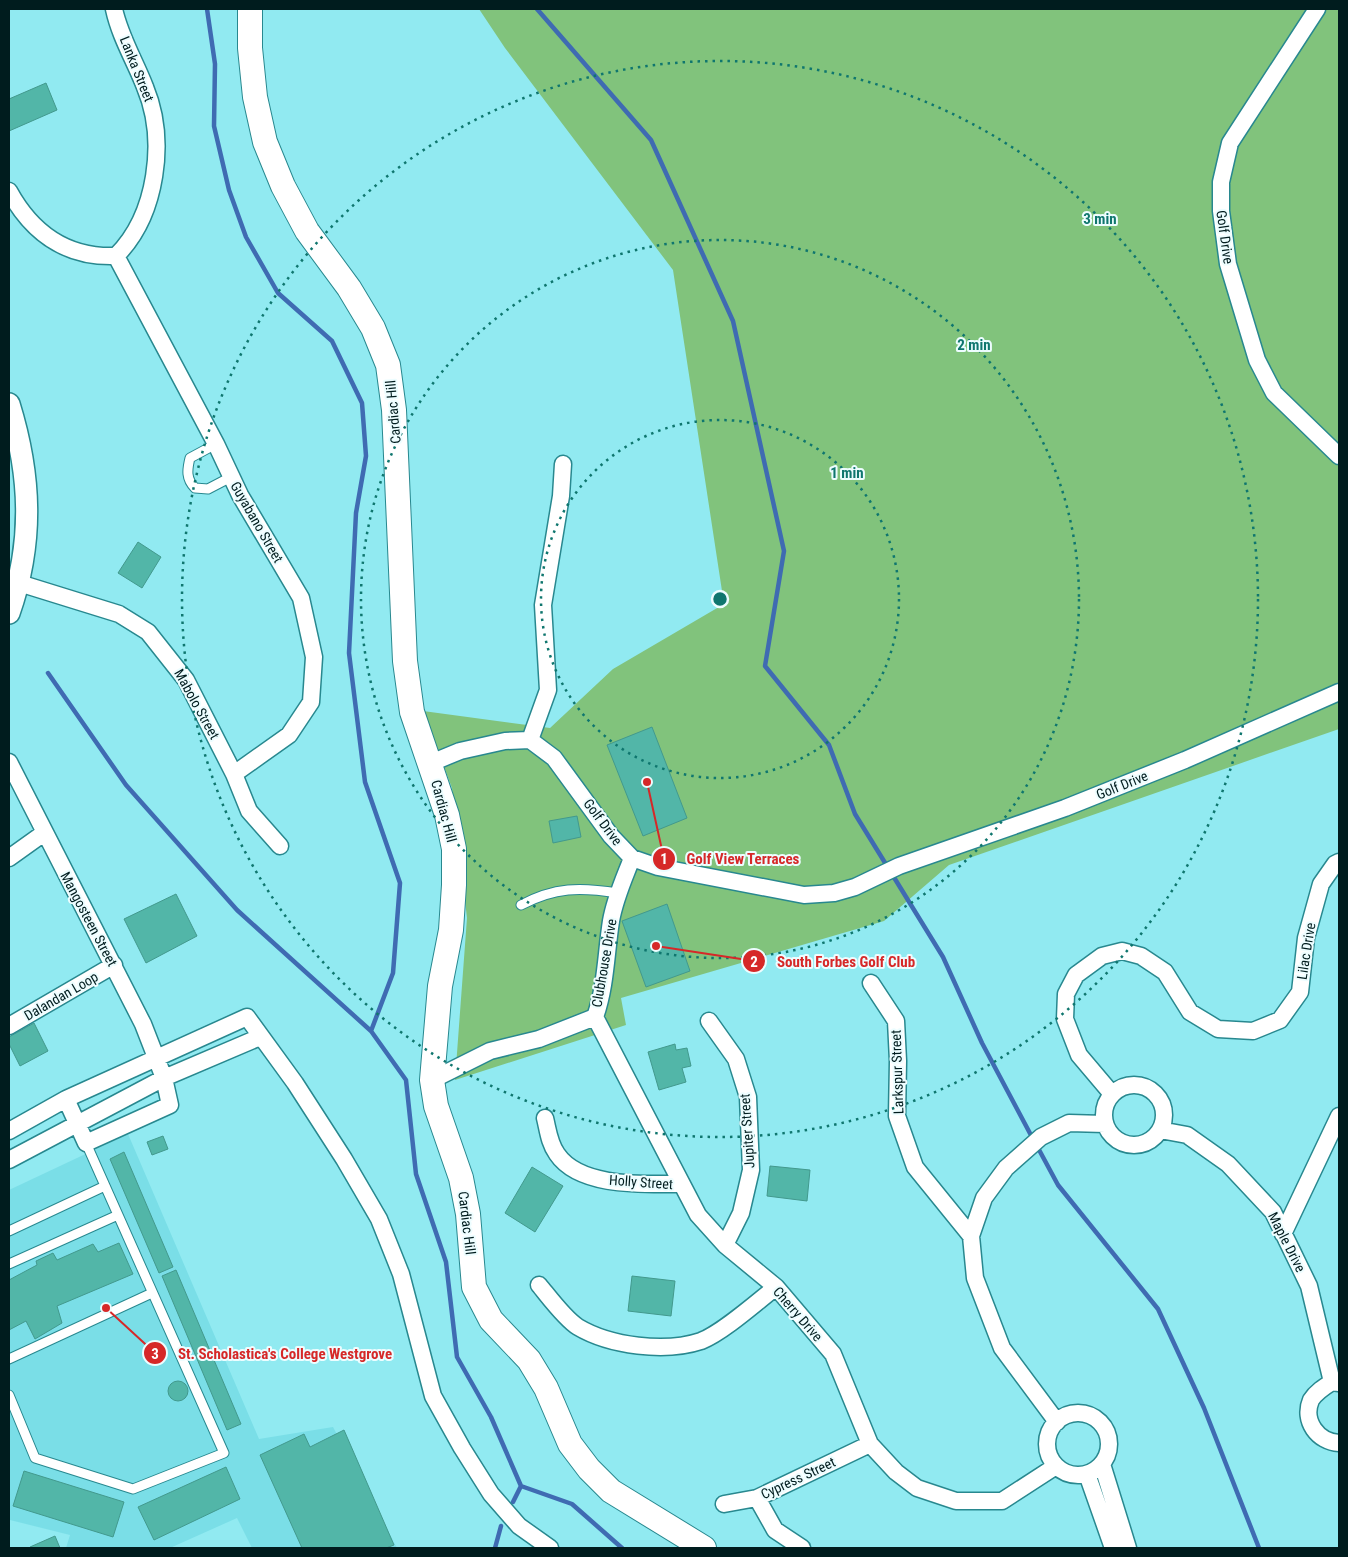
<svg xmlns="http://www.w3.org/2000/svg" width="1348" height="1557" font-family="'Roboto Condensed',sans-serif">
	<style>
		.built { fill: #7adee7 }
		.green { fill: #81c37c }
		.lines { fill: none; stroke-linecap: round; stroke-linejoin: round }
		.stream { stroke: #3f6bb2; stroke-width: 4.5 }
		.building { fill: #52b6a8; stroke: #42998d }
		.service-casing { stroke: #28888f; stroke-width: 11 }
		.minor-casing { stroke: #28888f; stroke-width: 19 }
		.tertiary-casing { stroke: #28888f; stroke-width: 24 }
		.secondary-casing { stroke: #28888f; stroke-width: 26 }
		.service { stroke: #fff; stroke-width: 9 }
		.minor { stroke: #fff; stroke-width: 16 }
		.tertiary { stroke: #fff; stroke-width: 21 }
		.secondary { stroke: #fff; stroke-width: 24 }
		.ring { fill: none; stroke: #0f766e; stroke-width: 2.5; stroke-dasharray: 2.5 5 }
		.labels { text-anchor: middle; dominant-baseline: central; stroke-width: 4; stroke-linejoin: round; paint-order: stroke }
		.street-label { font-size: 14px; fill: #001c1e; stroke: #edfdff }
		.centre { fill: #0f766e; stroke: #edfdff; stroke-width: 2.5 }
		.ring-label { font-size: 15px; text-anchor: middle; font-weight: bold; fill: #0f766e; stroke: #edfdff; stroke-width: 4; stroke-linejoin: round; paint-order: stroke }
		.leader { fill: none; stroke: #d62828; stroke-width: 2 }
		.callout-dot { fill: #d62828; stroke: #edfdff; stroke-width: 2 }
		.mark-label { font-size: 15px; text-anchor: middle; font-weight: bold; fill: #fff }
		.callout-label { font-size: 15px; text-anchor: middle; font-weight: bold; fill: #d62828; stroke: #edfdff; stroke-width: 4; stroke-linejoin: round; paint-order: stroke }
	</style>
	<rect width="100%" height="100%" fill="#91eaf1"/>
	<!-- built -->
	<path class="built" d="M128 1134 259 1439 333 1427 397 1548H252L237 1518 170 1548H66L70 1535 10 1520 9 1190Z"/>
	<!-- green -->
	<path class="green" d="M479 9H1339V729L949 865 884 921 621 998 626 1025 455 1080 467 918 452 788 423 711 550 728 613 669 724 604 673 270 505 48Z"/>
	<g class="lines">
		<!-- stream -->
		<path class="stream" d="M207 9 215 64 214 126 229 190 246 237 278 293 332 341 362 403 366 456 356 513 349 653 365 782 400 883 393 973 371 1031
			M537 9 651 140 733 321 784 551 765 666 829 745 855 814 943 957 982 1043 1033 1139
			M48 673 126 785 237 910 371 1031 406 1080 416 1174 446 1262 457 1357 491 1417 521 1486 572 1504 622 1548
			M1037 1146 1058 1185 1158 1309 1204 1408 1259 1548
			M513 1502 521 1486
			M495 1548 501 1526"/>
	</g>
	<!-- building -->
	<path class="building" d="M46 83 57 110 9 131V99Z
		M138 542 161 557 142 588 118 573Z
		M652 727 687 818 643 836 607 745Z
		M577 816 581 837 553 843 549 821Z
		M176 894 197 936 146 963 124 919Z
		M667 904 690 971 646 987 622 921Z
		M34 1023 48 1051 20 1066 9 1044V1037Z
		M675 1044 676 1050 687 1048 691 1066 682 1068 686 1082 659 1090 648 1052Z
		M163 1136 168 1149 152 1155 147 1142Z
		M124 1152 173 1267 159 1273 110 1159Z
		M770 1166 810 1170 807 1201 767 1196Z
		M532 1167 563 1186 535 1232 505 1213Z
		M119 1243 133 1274 57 1306 62 1323 35 1339 26 1321 9 1330V1280L37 1265 36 1261 53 1253 57 1260 93 1244 98 1252Z
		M176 1270 241 1424 227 1430 162 1276Z
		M632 1276 675 1281 671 1316 628 1311Z
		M168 1391a10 10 0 1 1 20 0a10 10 0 1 1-20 0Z
		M344 1430 394 1545 386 1548H302L260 1455 304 1434 310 1447Z
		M226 1467 240 1499 154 1540 138 1507Z
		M24 1471 124 1502 113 1537 13 1506Z
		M55 1536 60 1548H30V1547Z"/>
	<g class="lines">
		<defs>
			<path id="service" d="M216 444 190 458C187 470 186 479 195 488L208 489 231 477
				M521 905C555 887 580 887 618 893
				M9 1231 105 1186
				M9 1264 118 1215
				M9 1359 152 1293
				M9 1395 35 1458 133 1489 224 1453 86 1143"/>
			<path id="minor" d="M1317 9 1230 143 1221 182V211L1228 264 1257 360 1274 393 1339 456
				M9 191C32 233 66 258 116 256 157 215 167 140 145 87 135 61 120 37 114 9
				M116 256 216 444 240 495 301 598 314 657 311 702 289 735 234 774
				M19 583 119 614 148 632 186 680 234 774 249 811 280 846
				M530 740 548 690 543 605 561 496 563 464
				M9 762 143 1024 164 1078 170 1105 86 1143 66 1099
				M431 763 460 751 505 741 530 740 554 758 611 836 632 858 658 867 804 895 834 893 855 887 899 866 1065 808 1185 760 1339 692
				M9 858 44 833
				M871 983 896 1021 898 1061 897 1116 915 1167 971 1236
				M595 1017 698 1215 725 1245 776 1287 833 1354 870 1444 896 1472 917 1488 956 1501H1002L1056 1466
				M709 1021 736 1059 748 1097 751 1170 741 1213 725 1245
				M9 1026 114 965
				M432 1080 490 1051 539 1039 595 1017C606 986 606 953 611 921 615 898 624 879 632 858
				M1104 1115a30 30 0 1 1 60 0a30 30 0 1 1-60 0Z
				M1112 1094 1079 1055 1065 1019 1066 994 1076 975 1102 956 1122 951 1141 956 1165 972 1190 1012 1218 1029 1253 1031 1280 1020 1300 992 1306 938 1321 884 1335 864 1339 862
				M545 1118C548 1130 549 1143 557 1154 580 1188 645 1184 681 1184
				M1160 1130 1187 1135 1228 1164 1273 1212 1309 1286 1332 1382
				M9 1131 66 1099 247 1017 295 1083 344 1159 379 1219 401 1274 433 1396 462 1448 491 1494 519 1526 550 1548
				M9 1160 164 1078 260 1037
				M1283 1234 1339 1116
				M539 1285C549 1297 565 1319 578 1327 610 1346 665 1353 701 1341 722 1333 757 1302 776 1287
				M1339 1383 1332 1382C1324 1387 1316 1392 1311 1400 1302 1421 1318 1442 1339 1443
				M1047 1444a31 31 0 1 1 62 0a31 31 0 1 1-62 0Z
				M1057 1422 1002 1348 975 1278 971 1236 984 1198 1006 1168 1041 1137 1069 1123 1105 1124
				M1102 1464 1128 1548
				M1087 1474 1113 1548
				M757 1498 775 1530 802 1548
				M724 1504 757 1498 870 1444"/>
			<path id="tertiary" d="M9 404C31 475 34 542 9 613"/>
			<path id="secondary" d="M250 9V48L255 97 265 142 283 186 307 231 349 288 373 328 388 365 394 410 405 661 412 712 447 815 454 849V885L451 930 440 986 432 1080 436 1106 461 1178 468 1214 474 1287 491 1320 529 1360 546 1388 570 1444 589 1469 611 1491 704 1548"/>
		</defs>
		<!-- service casing -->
		<use href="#service" class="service-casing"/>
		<!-- minor casing -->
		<use href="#minor" class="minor-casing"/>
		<!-- tertiary casing -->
		<use href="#tertiary" class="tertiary-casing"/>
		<!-- secondary casing -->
		<use href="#secondary" class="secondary-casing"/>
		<!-- service -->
		<use href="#service" class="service"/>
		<!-- minor -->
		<use href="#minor" class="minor"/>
		<!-- tertiary -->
		<use href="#tertiary" class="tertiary"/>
		<!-- secondary -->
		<use href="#secondary" class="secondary"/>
	</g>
	<!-- distance rings -->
	<g class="ring">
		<circle cx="720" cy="599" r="179"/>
		<circle cx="720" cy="599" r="359"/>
		<circle cx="720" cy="599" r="538"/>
	</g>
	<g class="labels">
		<!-- street labels -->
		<g class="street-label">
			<text transform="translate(137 69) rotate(68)">Lanka Street</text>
			<text transform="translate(1225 237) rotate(82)">Golf Drive</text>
			<text transform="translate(393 412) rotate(-95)">Cardiac Hill</text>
			<text transform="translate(257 522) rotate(60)">Guyabano Street</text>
			<text transform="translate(197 704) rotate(61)">Mabolo Street</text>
			<text transform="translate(1122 785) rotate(-22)">Golf Drive</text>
			<text transform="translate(444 811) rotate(75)">Cardiac Hill</text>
			<text transform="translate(603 822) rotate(53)">Golf Drive</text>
			<text transform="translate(89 919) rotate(62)">Mangosteen Street</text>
			<text transform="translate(1306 951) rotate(-81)">Lilac Drive</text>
			<text transform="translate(604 963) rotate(-80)">Clubhouse Drive</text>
			<text transform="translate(61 996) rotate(-30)">Dalandan Loop</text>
			<text transform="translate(897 1072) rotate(-92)">Larkspur Street</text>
			<text transform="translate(747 1131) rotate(-94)">Jupiter Street</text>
			<text transform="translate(641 1182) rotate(4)">Holly Street</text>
			<text transform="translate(467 1223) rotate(83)">Cardiac Hill</text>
			<text transform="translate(1287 1242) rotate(63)">Maple Drive</text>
			<text transform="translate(798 1314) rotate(49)">Cherry Drive</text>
			<text transform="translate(798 1478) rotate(-25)">Cypress Street</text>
		</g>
	</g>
	<circle cx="720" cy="599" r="8" class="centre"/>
	<g class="ring-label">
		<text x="1100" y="224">3 min</text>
		<text x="974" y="350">2 min</text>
		<text x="847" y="478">1 min</text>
	</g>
	<!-- callouts -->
	<path class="leader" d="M647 782L664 859M656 946L754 961M106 1308L155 1353"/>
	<g class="callout-dot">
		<circle cx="647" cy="782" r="5"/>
		<circle cx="656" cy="946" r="5"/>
		<circle cx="106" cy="1308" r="5"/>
		<circle cx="664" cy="859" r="12"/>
		<circle cx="754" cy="961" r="12"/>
		<circle cx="155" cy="1353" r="12"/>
	</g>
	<g class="mark-label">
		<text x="664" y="864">1</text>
		<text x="754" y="967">2</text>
		<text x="155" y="1359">3</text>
	</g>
	<g class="callout-label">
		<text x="743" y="864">Golf View Terraces</text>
		<text x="846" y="967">South Forbes Golf Club</text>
		<text x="285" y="1359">St. Scholastica's College Westgrove</text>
	</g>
	<!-- border -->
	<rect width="1348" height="1557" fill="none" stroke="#001c1e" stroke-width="20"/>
</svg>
